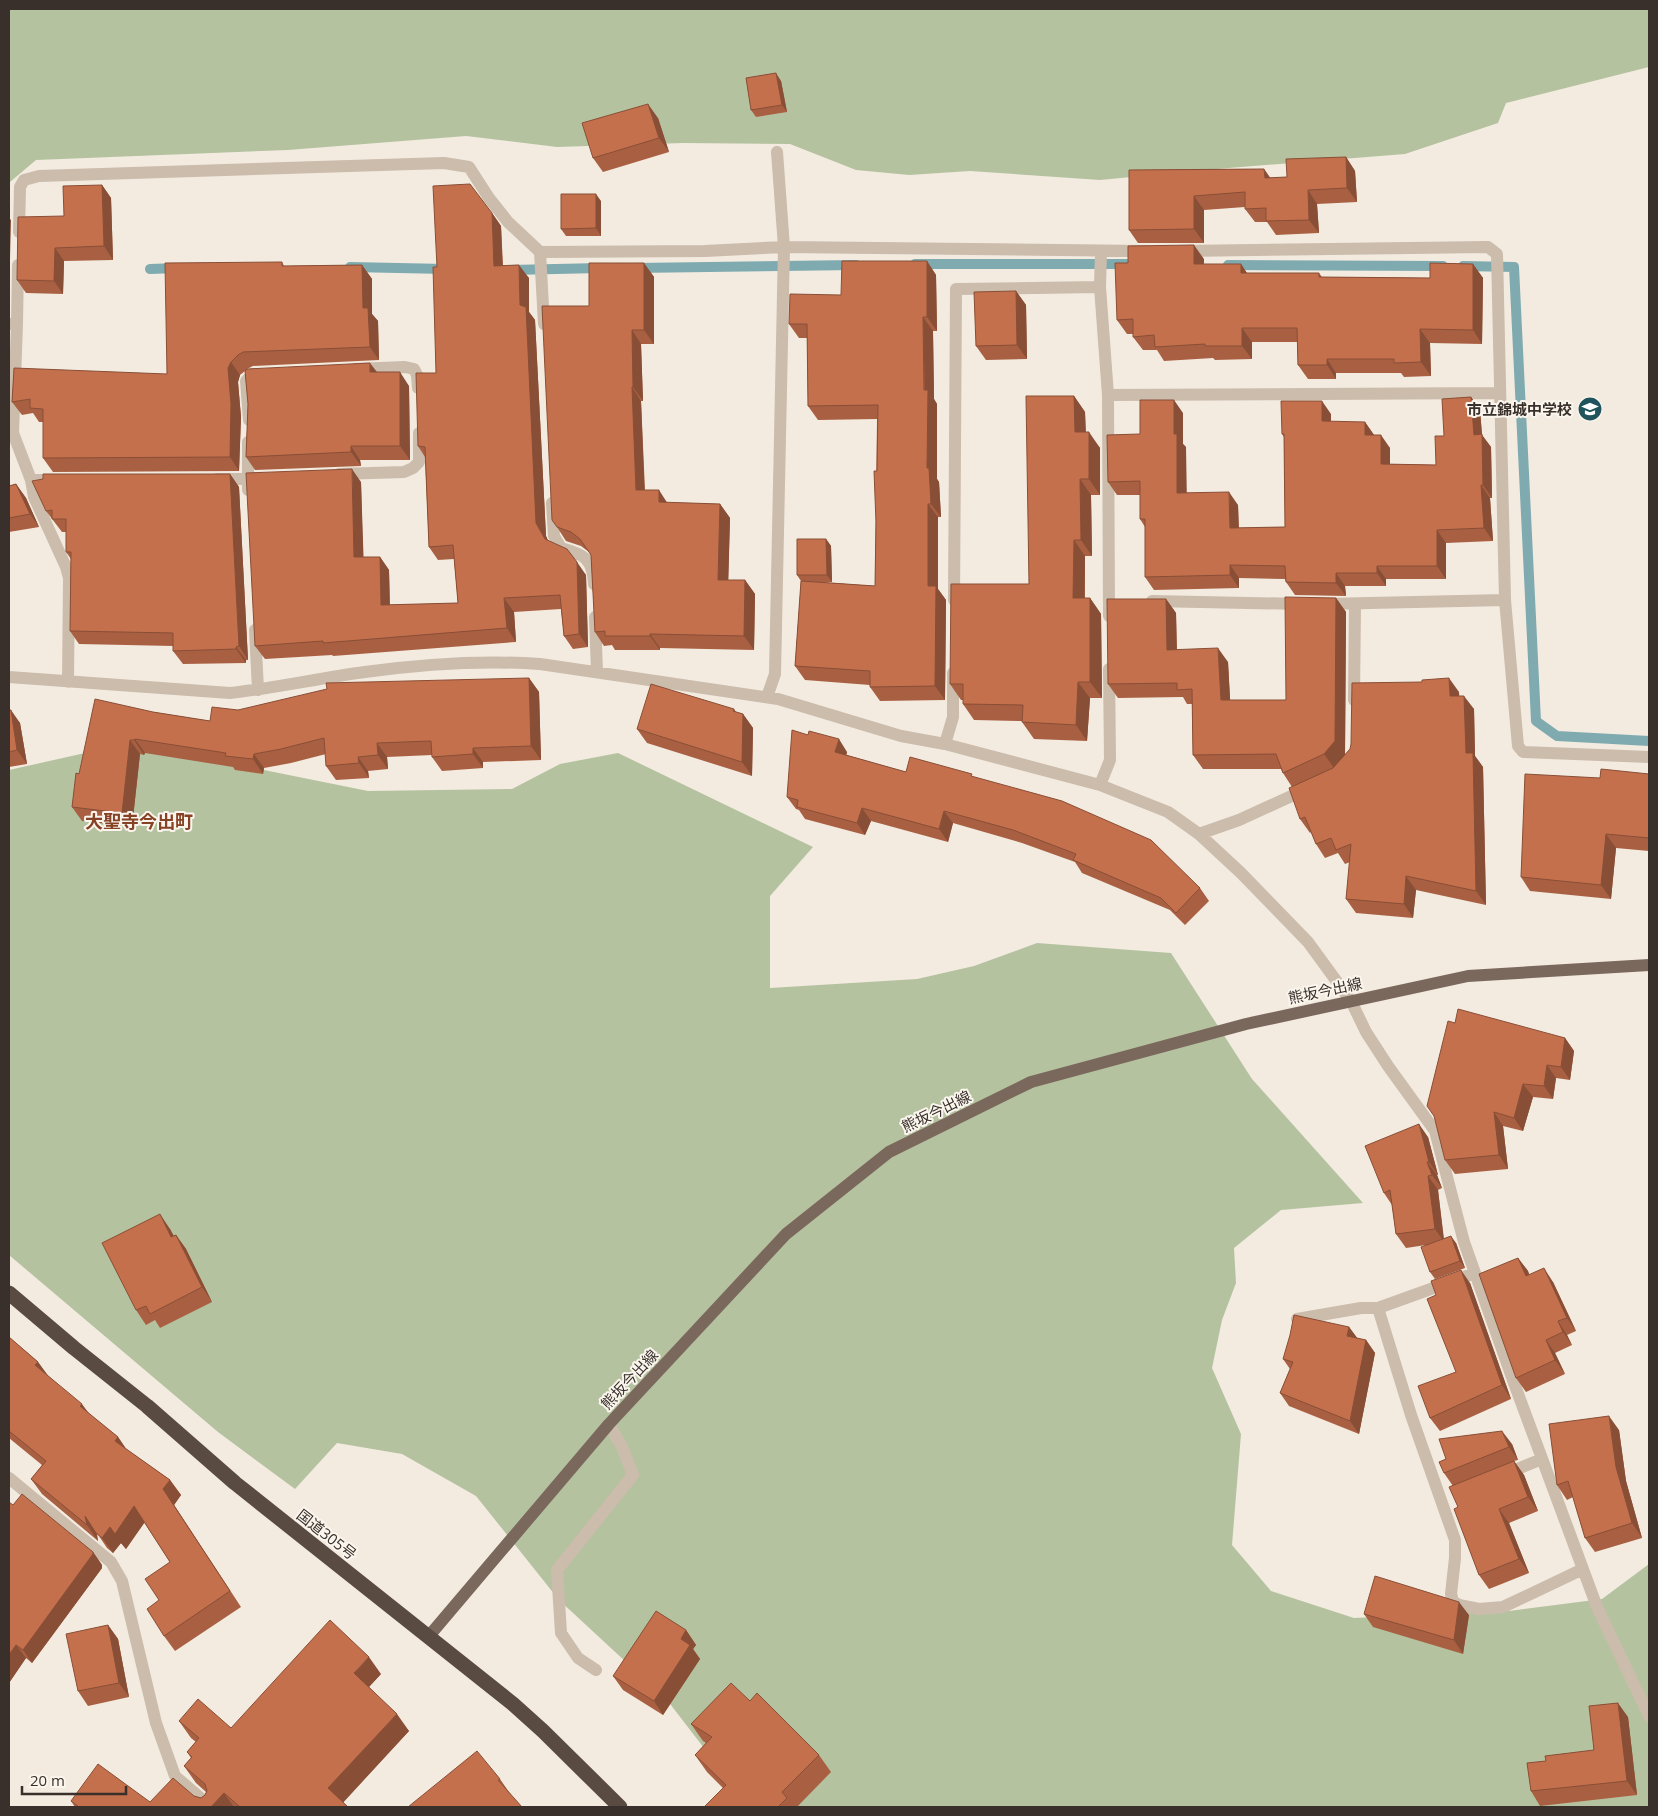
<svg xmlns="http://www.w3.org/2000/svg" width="1658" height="1816" font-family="'Open Sans','Noto Sans JP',sans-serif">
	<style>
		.green { fill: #b5c2a0 }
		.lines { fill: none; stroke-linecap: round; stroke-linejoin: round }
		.stream { stroke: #7fabb0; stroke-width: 10 }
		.minor { stroke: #cbbcac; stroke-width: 12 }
		.major { stroke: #7b685c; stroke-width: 12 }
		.highway { stroke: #5a4b42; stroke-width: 15 }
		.wall { fill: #a96042 }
		.shaded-wall { fill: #894e36 }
		.building { fill: #c4704d; stroke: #894e36 }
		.labels { text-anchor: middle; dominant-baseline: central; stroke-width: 4; stroke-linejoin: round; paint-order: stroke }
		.poi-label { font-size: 15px; font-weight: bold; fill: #39302b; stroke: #faf5ed; text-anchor: end }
		.street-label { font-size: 15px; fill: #39302b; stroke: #faf5ed }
		.quarter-label { font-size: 18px; font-weight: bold; fill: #874225; stroke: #faf5ed }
	</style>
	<rect width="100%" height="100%" fill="#f3ebe0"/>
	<!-- green -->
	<path class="green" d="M9 9H1649V67L1506 103 1498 123 1405 154 1204 170 1100 180 970 171 909 175 856 170 790 144 683 143 557 147 466 136 288 150 36 160 10 182 9 187Z
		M130 743 368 791 512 789 560 764 618 753 813 847 770 896V988L917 979 974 966 1037 943 1171 953 1252 1079 1363 1203 1281 1210 1234 1248 1236 1283 1222 1320 1212 1368 1241 1434 1232 1545 1271 1591 1354 1618 1509 1611 1602 1599 1649 1564V1807H763L721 1770 667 1700 559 1600 476 1496 402 1454 337 1443 295 1489 218 1432 9 1255V770Z"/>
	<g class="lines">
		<!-- stream -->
		<path class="stream" d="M915 264H1128
			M1228 265 1443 266
			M1463 266 1514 267 1536 721 1557 736 1649 741
			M350 267 446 269
			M635 268 856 265
			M150 269 178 268
			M510 270 601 268"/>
		<!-- minor -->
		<path class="minor" d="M19 232 20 187 24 180 39 176 444 163 469 167 489 198 508 222 540 252 705 251 784 247 1145 251
			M1182 251 1488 247 1497 254 1505 600 1518 746 1523 752 1649 757
			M540 252 544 324
			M1101 252 1100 287 1108 395 1109 616
			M9 324H17L18 265
			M17 324 13 433 31 480 34 497 66 567 69 578 68 682
			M356 369 405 367 414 369 417 375 418 388
			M1108 395 1500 393
			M249 420 246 381 253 374H257
			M339 474 404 472 413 468 419 462V433
			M217 479 262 478
			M31 480H54
			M248 490V442
			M552 503 554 536 561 548C584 554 593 559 594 584
			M954 600 956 289 1100 287
			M1152 601 1302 604
			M1325 604 1505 600
			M595 617 597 672
			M255 630 258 690
			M9 677 230 693C275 688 320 678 365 672 423 664 482 660 540 664L778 699 901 736 945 744 1100 785 1168 812 1199 834 1241 873 1308 942 1351 1001 1366 1032 1388 1066 1435 1131 1464 1242 1514 1383 1597 1607 1649 1716
			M767 697 775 674 784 247 777 152
			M1354 700 1355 604
			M945 744 953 717V673
			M1100 785 1110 760 1109 669
			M1199 834 1239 820 1307 789
			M1475 1273 1378 1308 1411 1415 1455 1540V1558L1451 1594 1453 1601 1459 1605 1479 1609 1503 1607 1583 1569
			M1297 1319 1361 1308H1378
			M1505 1474 1542 1459
			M9 1478 111 1562 122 1581 156 1723 175 1776 211 1807
			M596 1670 578 1658 561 1633 557 1570 633 1475 622 1447 609 1424"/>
		<!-- major -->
		<path class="major" d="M429 1636 609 1424 786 1234 889 1152 1031 1082 1246 1024 1468 976 1649 965"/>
		<!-- highway -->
		<path class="highway" d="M9 1293 74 1348 147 1406 235 1483 513 1704 543 1731 620 1807"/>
	</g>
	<!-- wall -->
	<path class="wall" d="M781 81 787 112 756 117 751 110Z
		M658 118 669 152 603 172 593 158Z
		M1346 157 1355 171 1357 202 1317 204 1319 233 1276 235 1267 222H1255L1245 209V207L1204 210V243H1138L1129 230V170L1264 169 1270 178 1287 177Z
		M102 185 111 198 113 260 64 261 63 294 26 293 17 280 64 216Z
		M601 201V236H566L561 229Z
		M492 213 501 226 503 265 529 278V312L535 320 546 536 548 541 586 575 588 647 573 649 564 636 561 609 514 612 516 642 333 656 332 655 265 659 255 646 361 482 363 557H380L389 570 390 605 458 603 454 559 438 560 429 547 425 457 418 446 436 373 437 267Z
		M1204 259V264H1241L1247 273H1319L1322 277 1430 278 1473 264 1483 278 1482 344 1430 343 1431 376 1404 377 1401 373H1336V379H1308L1298 365 1297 342H1252V359L1215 360 1213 358 1164 361 1157 350H1143L1133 337V334H1127L1117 320Z
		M927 261 936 275 937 331H933L934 399 937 404V479L939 482 941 517H938V589L946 600 945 700 880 701 870 687V685L805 680 795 666 801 581 797 575 826 539 831 546 832 582H820L875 586 877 419 818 420 808 406 807 338H799L789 324 841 295Z
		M282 262 284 266 362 265 372 279V314L378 321 379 360 253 366 247 369 376 372 409 386 410 460H360L361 466 255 470 246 457 248 404 245 371 240 375 238 382 241 417 239 471 53 472 43 458V422H39L33 413 22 415 12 402 167 374Z
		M644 263 654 277V344H641L643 401H641L645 490 667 503 720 504 730 518 728 580H745L755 594 754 650 660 648V650H615L612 645 604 646 595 632 591 555 589 552 581 546 566 541 557 527 589 306Z
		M1016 291 1026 305 1027 359 986 360 976 346Z
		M1074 396 1085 412 1086 432 1100 448V495H1091L1092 556H1085V598H1090L1101 614 1102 698H1090L1087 741 1034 739 1022 722V721L974 720 963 704V700H961L950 684 1029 584Z
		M1471 397 1480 410 1482 435 1491 447 1492 498H1490L1493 541 1446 543V579H1386V586H1345L1346 596 1295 595 1286 582 1285 579 1239 578V588L1154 590 1145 577V527L1140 519V495H1117L1108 482 1183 413V444L1186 447V493L1238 505 1239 528 1285 527 1284 437 1282 434 1331 414V422H1365L1374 435 1390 448V464L1436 465 1444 436Z
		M230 474 239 487 248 660H246V663L183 664 173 651V646L79 644 70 631 71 559 66 552V532H62L46 511Z
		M16 484 26 498 39 527 9 532V486Z
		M1336 598 1346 612 1345 755 1459 692V696L1474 709 1475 756 1483 767 1486 905 1416 890 1413 918 1356 913 1346 899 1350 862 1345 864 1338 853 1325 858 1316 844 1311 832 1310 833 1300 819 1292 787 1283 773 1281 769H1203L1193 755 1192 704H1187L1183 697 1118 698 1108 684 1166 599 1176 613 1177 650 1228 662 1230 700H1286Z
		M529 678 539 692 541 760 483 762V768L442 771 432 757V755L387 757 388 769 368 771 369 778 336 780 326 766V754L291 763 264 768 263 774 235 770 233 767 145 753 144 755 140 754 132 827 82 821 72 807 79 774 153 712 210 721 238 710Z
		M9 710 20 723 27 764 9 767Z
		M735 712 743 714 753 728 752 776 647 743 637 729Z
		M808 735 847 752 846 755 906 772 974 777 1200 888 1209 901 1185 925 1170 910 1082 873 1075 862 1022 843 953 823 948 842 871 821 865 835 805 819 799 810 796 809 787 797Z
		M1649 774V851L1616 848 1611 899 1530 891 1521 877 1600 778Z
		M1455 1023 1565 1038 1574 1051 1570 1080 1556 1078 1553 1099 1533 1097 1523 1131 1503 1126 1508 1169 1455 1174 1445 1160Z
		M1428 1137 1438 1175H1437L1442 1188 1438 1190 1444 1239 1456 1243 1465 1268 1435 1279 1430 1272 1426 1245 1406 1248 1396 1234 1392 1205 1384 1193Z
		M170 1229 174 1236 176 1235 186 1249 212 1302 160 1328 155 1320 146 1325 136 1310Z
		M1518 1258 1528 1271 1529 1275 1553 1282 1576 1331 1567 1335 1572 1345 1555 1353 1565 1374 1526 1392 1516 1378Z
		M1470 1283 1511 1399 1440 1431 1430 1418 1456 1372Z
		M1349 1327 1357 1338 1366 1340 1375 1353 1359 1434 1289 1406 1280 1393 1290 1369 1283 1359Z
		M9 1337 38 1362 48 1376 89 1414 118 1437 126 1449 170 1480 181 1495 174 1505 241 1607 175 1651 164 1636 159 1600 170 1562 144 1522 126 1549 121 1543 113 1553 107 1548 97 1533 98 1541 42 1494 31 1479 42 1465 9 1438Z
		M1619 1430 1626 1481 1642 1538 1595 1552 1585 1538 1573 1497 1567 1500 1557 1485Z
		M1512 1444 1518 1460 1514 1461 1524 1475 1538 1511 1509 1523 1529 1573 1489 1589 1479 1575 1458 1507 1453 1486 1444 1473Z
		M13 1505 93 1552 102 1565V1568L32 1663 26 1658 9 1683Z
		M1364 1614 1469 1615 1463 1654 1373 1627Z
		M108 1625 118 1639 129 1697 88 1706 78 1691Z
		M686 1630 696 1645 693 1649 700 1659 663 1715 623 1690 613 1676Z
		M381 1674 369 1687 409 1731 343 1802 348 1807H75L71 1801 150 1802 194 1796 201 1798 205 1795 206 1792 196 1783 184 1766 191 1758 187 1752 196 1742 191 1738 179 1721 231 1728Z
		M750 1701 819 1755 831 1772 797 1807H704L723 1788 707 1772 695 1755 706 1743 703 1741 691 1724Z
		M1628 1717 1637 1795 1540 1806 1531 1791 1546 1761 1594 1750Z
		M500 1779 511 1795 408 1807Z"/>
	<!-- shaded-wall -->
	<path class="shaded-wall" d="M776 73 781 81 787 112 782 105Z
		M648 104 658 118 669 152 659 138Z
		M1346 157 1355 171 1357 202 1347 188Z
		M1264 169 1274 183 1265 178Z
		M102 185 111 198 113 260 104 246Z
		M1308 190 1317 204 1319 233 1309 220Z
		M596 194 601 201V236L596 228Z
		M1194 196 1204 210V243L1194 229Z
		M492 213 501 226 503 279 494 266Z
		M9 218 11 220 9 298Z
		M1194 245 1204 259V278L1194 264Z
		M55 248 64 261 63 294 54 281Z
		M927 261 936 275 937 331 927 317Z
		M644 263 654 277V344L644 330Z
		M1241 264 1250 278 1241 273Z
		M1473 264 1483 278 1482 344 1473 330Z
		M362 265 372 279V314L378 321 379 360 370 347 363 308Z
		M519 265 529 278V312L535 320 546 536 554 553 545 539 536 523 520 305Z
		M1016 291 1026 305 1027 359 1017 345Z
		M923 317 933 331 934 399 937 404V479L939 482 941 517 931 504 927 468Z
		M1242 328 1252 342V359L1242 346Z
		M1420 329 1430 343 1431 376 1421 362Z
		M632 330 641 344 643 401 633 387Z
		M1327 359 1336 373V379L1327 365Z
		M231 362 240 375 238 382 241 417 239 471 230 457 228 368Z
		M370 363 380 376 370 372Z
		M400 372 409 386 410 460 400 446Z
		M632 387 641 401 645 504 636 490Z
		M1074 396 1085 412 1086 448 1075 432Z
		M1471 397 1480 410 1482 435 1491 447 1492 498 1483 485 1474 435Z
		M1174 400 1183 413V444L1186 447 1187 506 1177 493 1174 434Z
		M1322 401 1331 414V434L1322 421Z
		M1365 422 1374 435V448L1365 435Z
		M1089 432 1100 448V495L1089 479Z
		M1381 435 1390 448V477L1381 464Z
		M351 446 360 460 361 466 351 452Z
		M352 469 361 482 364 571 354 557Z
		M230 474 239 487 248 660 239 646Z
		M1080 479 1091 495 1092 556 1081 540Z
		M16 484 26 498 39 527 30 514Z
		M1481 485 1490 498 1493 541 1484 528Z
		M659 490 668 504 659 502Z
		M1229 492 1238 505 1239 541 1230 528Z
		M720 504 730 518 728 594 718 580Z
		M928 504 938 517V589L946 600 945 700 935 686 928 586Z
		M1437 530 1446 543V579L1437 566Z
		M826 539 831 546 832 582 827 575Z
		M1074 540 1085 556 1084 614 1073 598Z
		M380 557 389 570 390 619 381 605Z
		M577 562 586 575 588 647 579 634Z
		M1230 565 1239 578V588L1230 575Z
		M1377 566 1386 579V586L1377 573Z
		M1336 573 1345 586 1346 596 1336 583Z
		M745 580 755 594 754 650 744 636Z
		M504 598 514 612 516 642 507 628Z
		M1090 598 1101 614 1102 698 1090 682Z
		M1336 598 1346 612 1345 755 1334 768 1324 754Z
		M1166 599 1176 613 1177 664 1167 650Z
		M650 634 660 648V650L650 636Z
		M236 647 246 660V663L236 649Z
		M1218 648 1228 662 1231 715 1221 700Z
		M529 678 539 692 541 760 531 746Z
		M1449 678 1459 692 1460 710 1450 696Z
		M1078 682 1090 698 1087 741 1076 725Z
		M1464 696 1474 709 1475 756 1483 767 1486 905 1476 891 1466 753Z
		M734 709 743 723V714L753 728 752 776 742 762 733 711Z
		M11 710 20 723 27 764 17 750Z
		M135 739 145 753 144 755 134 740Z
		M839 739 847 752 844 765 835 752Z
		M130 740 140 754 132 827 122 813Z
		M377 743 387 757 388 769 378 755Z
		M473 748 483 762V768L473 754Z
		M254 754 264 768 263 774 253 759Z
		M358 757 368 771 369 778 359 763Z
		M862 808 871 821 865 835 857 823Z
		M944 811 953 823 948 842 939 829Z
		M1606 834 1616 848 1611 899 1601 885Z
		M1406 876 1416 890 1413 918 1404 904Z
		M1565 1038 1574 1051 1570 1080 1561 1067Z
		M1547 1065 1556 1078 1553 1099 1544 1086Z
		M1523 1084 1533 1097 1523 1131 1514 1118Z
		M1494 1112 1503 1126 1508 1169 1499 1155Z
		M1419 1124 1428 1137 1438 1175 1429 1162Z
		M1427 1162 1437 1175 1442 1188 1432 1175Z
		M1428 1176 1438 1190 1444 1242 1435 1229Z
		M160 1214 170 1229 181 1251 171 1237Z
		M176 1235 186 1249 212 1302 202 1287Z
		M1451 1236 1456 1243 1465 1268 1460 1261Z
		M1518 1258 1528 1271 1535 1290 1526 1276Z
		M1544 1268 1553 1282 1576 1331 1567 1318Z
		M1461 1270 1470 1283 1511 1399 1502 1385Z
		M1558 1321 1567 1335 1572 1345 1563 1332Z
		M1349 1327 1358 1339 1347 1336Z
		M1366 1340 1375 1353 1359 1434 1350 1421Z
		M1546 1340 1555 1353 1565 1374 1555 1360Z
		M38 1362 49 1377 35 1365Z
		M82 1404 93 1419 80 1406Z
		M1609 1416 1619 1430 1626 1481 1642 1538 1632 1523 1616 1467Z
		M1502 1431 1512 1444 1518 1460 1509 1447Z
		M118 1437 129 1453 115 1441Z
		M1514 1461 1524 1475 1538 1511 1528 1497Z
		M170 1480 181 1495 174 1505 241 1607 163 1489Z
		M134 1506 145 1522 126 1549 121 1543 113 1553 102 1538 110 1527Z
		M1499 1509 1509 1523 1529 1573 1519 1559Z
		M85 1516 96 1532 98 1541 87 1525Z
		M93 1552 102 1565V1568L32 1663 23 1650Z
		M1459 1602 1469 1615 1463 1654 1454 1640Z
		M108 1625 118 1639 129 1697 119 1683Z
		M686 1630 696 1645 693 1649 700 1659 663 1715 654 1701 681 1639Z
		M16 1645 26 1658 9 1683V1655Z
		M369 1657 381 1674 366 1690 354 1673Z
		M1618 1703 1628 1717 1637 1795 1627 1781Z
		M397 1714 409 1731 340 1806 328 1788Z
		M224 1793 234 1807H211Z"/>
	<!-- building -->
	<path class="building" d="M776 73 782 105 751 110 746 78Z
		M648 104 659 138 593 158 582 123Z
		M1346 157 1347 188 1308 190 1309 220 1266 221V208L1245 209V192L1194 196V229L1129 230V170L1264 169 1265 178 1287 177 1286 159Z
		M470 184 492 213 494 266 519 265 520 305 526 307 536 523 545 539 567 549 577 562 579 634 564 636 560 595 504 598 507 628 323 643V641L255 646 246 473 352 469 354 557H380L381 605 458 603 453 545 429 547 425 447 418 446 416 373H436L433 267H437L433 186Z
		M102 185 104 246 55 248 54 281 17 280 18 217 64 216 63 186Z
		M561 194H596V228L561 229Z
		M1194 245V264H1241V273H1319V277L1430 278V263L1473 264V330L1420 329 1421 362 1394 363V359H1327V365H1298L1297 328H1242V346H1205V344L1155 347 1154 335 1133 337V319L1117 320 1115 263H1128V246Z
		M842 261H927V317H923L924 390H928L927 468H929L931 504H928V586H936L935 686 870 687V671L795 666 801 581 875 586 876 522 874 471H877L878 405 808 406 807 324H789L790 294 841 295Z
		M282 262V266L362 265 363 308H368L370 347 243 352 238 355 231 362 228 368 231 404 230 457 43 458V409L30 408V399L12 402 14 368 167 374 165 263Z
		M589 263H644V330H632L633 387H632L636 490H659V502L720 504 718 580H745L744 636 650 634V636H605V631L595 632 591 555 580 539 571 532 557 527 552 520 542 306H589Z
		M1016 291 1017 345 976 346 974 292Z
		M370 363V372H400V446H351V452L246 457 248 404 245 371 247 369Z
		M1026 396H1074L1075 432H1089V479H1080L1081 540H1074L1073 598H1090V682H1078L1076 725 1022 722 1023 705 963 704V684H950L951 584H1029Z
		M1471 397 1474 435 1482 434 1483 485H1481L1484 528 1437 530V566H1377V573H1336V583L1286 582 1285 566 1230 565V575L1145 577V519H1140V481L1108 482 1107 435 1140 434V400H1174V434H1177V493L1229 492 1230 528 1285 527 1284 434H1282L1281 401H1322V421L1365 422V435H1381V464L1436 465 1435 436H1444L1442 399Z
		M43 474H230L239 646 236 647V649L173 651V633L70 631 71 552H66V519H52V510L46 511 32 481 43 479Z
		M16 484 30 514 9 518V486Z
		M797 539H826L827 575H797Z
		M1285 597 1336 598 1335 741 1324 754 1283 773 1276 754 1193 755 1192 689 1177 690V683L1108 684 1107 599H1166L1167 650 1218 648 1221 700H1286Z
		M529 678 531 746 473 748V754L432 757 431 741 377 743 378 755 358 757 359 763 326 766 324 738 281 749 254 754 253 759 225 756 226 753 135 739 134 740H130L122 813 72 807 76 773 79 774 95 699 153 712 210 721 212 707 238 710 327 689 326 683Z
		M1449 678 1450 696H1464L1466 753H1473L1476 891 1406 876 1404 904 1346 899 1351 844 1336 850 1331 838 1316 844 1305 817 1300 819 1289 788 1333 768 1350 749 1351 744 1352 683 1422 682V680Z
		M651 684 734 709 733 711 743 714 742 762 637 729Z
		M9 710H11L17 750 9 752Z
		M792 730 808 735 809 731 839 739 835 752 906 772 910 757 972 774 971 776 1062 801 1151 840 1200 888 1176 913 1161 898 1073 860 1076 854 1013 830 944 811 939 829 862 808 857 823 797 807 798 800 787 797Z
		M1601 769 1649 774V838L1606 834 1601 885 1521 877 1525 774 1600 778Z
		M1458 1009 1565 1038 1561 1067 1547 1065 1544 1086 1523 1084 1514 1118 1494 1112 1499 1155 1445 1160 1434 1116 1427 1106 1448 1021 1455 1023Z
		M1419 1124 1429 1162H1427L1432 1175 1428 1176 1435 1229 1396 1234 1390 1190 1384 1193 1365 1146Z
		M160 1214 171 1237 176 1235 202 1287 150 1314 146 1306 136 1310 102 1243Z
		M1451 1236 1460 1261 1430 1272 1421 1247Z
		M1518 1258 1526 1276 1544 1268 1567 1318 1558 1321 1563 1332 1546 1340 1555 1360 1516 1378 1479 1274Z
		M1461 1270 1502 1385 1430 1418 1418 1386 1456 1372 1427 1299 1436 1295 1431 1281Z
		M1294 1315 1349 1327 1347 1336 1366 1340 1350 1421 1280 1393 1293 1362 1283 1359 1290 1335Z
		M9 1337 38 1362 35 1365 82 1404 80 1406 118 1437 115 1441 170 1480 163 1489 230 1591 164 1636 147 1609 159 1600 145 1579 170 1562 134 1506 115 1534 110 1527 102 1538 96 1533 85 1516 87 1525 31 1479 46 1461 9 1431Z
		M1609 1416 1616 1467 1632 1523 1585 1538 1568 1481 1557 1485 1549 1424Z
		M1502 1431 1509 1447 1444 1473 1439 1462 1446 1459 1439 1439Z
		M1514 1461 1528 1497 1499 1509 1519 1559 1479 1575 1454 1509 1458 1507 1449 1487Z
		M22 1494 93 1552V1554L23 1650 16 1645 9 1655V1502L13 1505Z
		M1375 1576 1459 1602 1454 1640 1364 1614Z
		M656 1611 686 1630 681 1639 690 1645 654 1701 613 1676Z
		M330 1620 369 1657 354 1673 397 1714 328 1788 348 1807H240L224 1793 211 1807H79L71 1801 98 1764 150 1802 173 1778 194 1796 201 1798 205 1795 207 1791 205 1784 184 1766 192 1757 187 1752 199 1738 179 1721 198 1699 231 1728Z
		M108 1625 119 1683 78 1691 66 1634Z
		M731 1683 750 1701 757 1693 819 1755 782 1792 787 1798 778 1807H704L726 1785 695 1755 712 1737 691 1724Z
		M1618 1703 1627 1781 1531 1791 1527 1763 1546 1761 1545 1756 1594 1750 1589 1706Z
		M477 1751 500 1779 498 1780 522 1807H408Z"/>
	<!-- icons -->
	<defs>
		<symbol id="school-disc" viewBox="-11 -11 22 22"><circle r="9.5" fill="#20535b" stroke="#faf5ed"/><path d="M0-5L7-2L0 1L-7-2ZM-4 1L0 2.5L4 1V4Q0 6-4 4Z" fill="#fff"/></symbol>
	</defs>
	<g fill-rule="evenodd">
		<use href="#school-disc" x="1576" y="395" width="28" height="28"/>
	</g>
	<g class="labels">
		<!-- poi labels -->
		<g class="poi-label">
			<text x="1572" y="409">市立錦城中学校</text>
		</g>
		<!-- street labels -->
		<g class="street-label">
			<text transform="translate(1325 990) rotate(-12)">熊坂今出線</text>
			<text transform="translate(936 1111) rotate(-26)">熊坂今出線</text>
			<text transform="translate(629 1379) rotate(-47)">熊坂今出線</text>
			<text transform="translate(327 1534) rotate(38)">国道305号</text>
		</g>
		<!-- quarter labels -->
		<g class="quarter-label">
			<text x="139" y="821">大聖寺今出町</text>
		</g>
	</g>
	<!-- border -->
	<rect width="1658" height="1816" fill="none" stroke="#39302b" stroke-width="20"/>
	<!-- scale -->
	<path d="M22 1786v8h104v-8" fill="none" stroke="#39302b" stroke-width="2.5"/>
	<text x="30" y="1786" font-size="15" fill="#39302b" stroke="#faf5ed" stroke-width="4" paint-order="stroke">20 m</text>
</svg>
